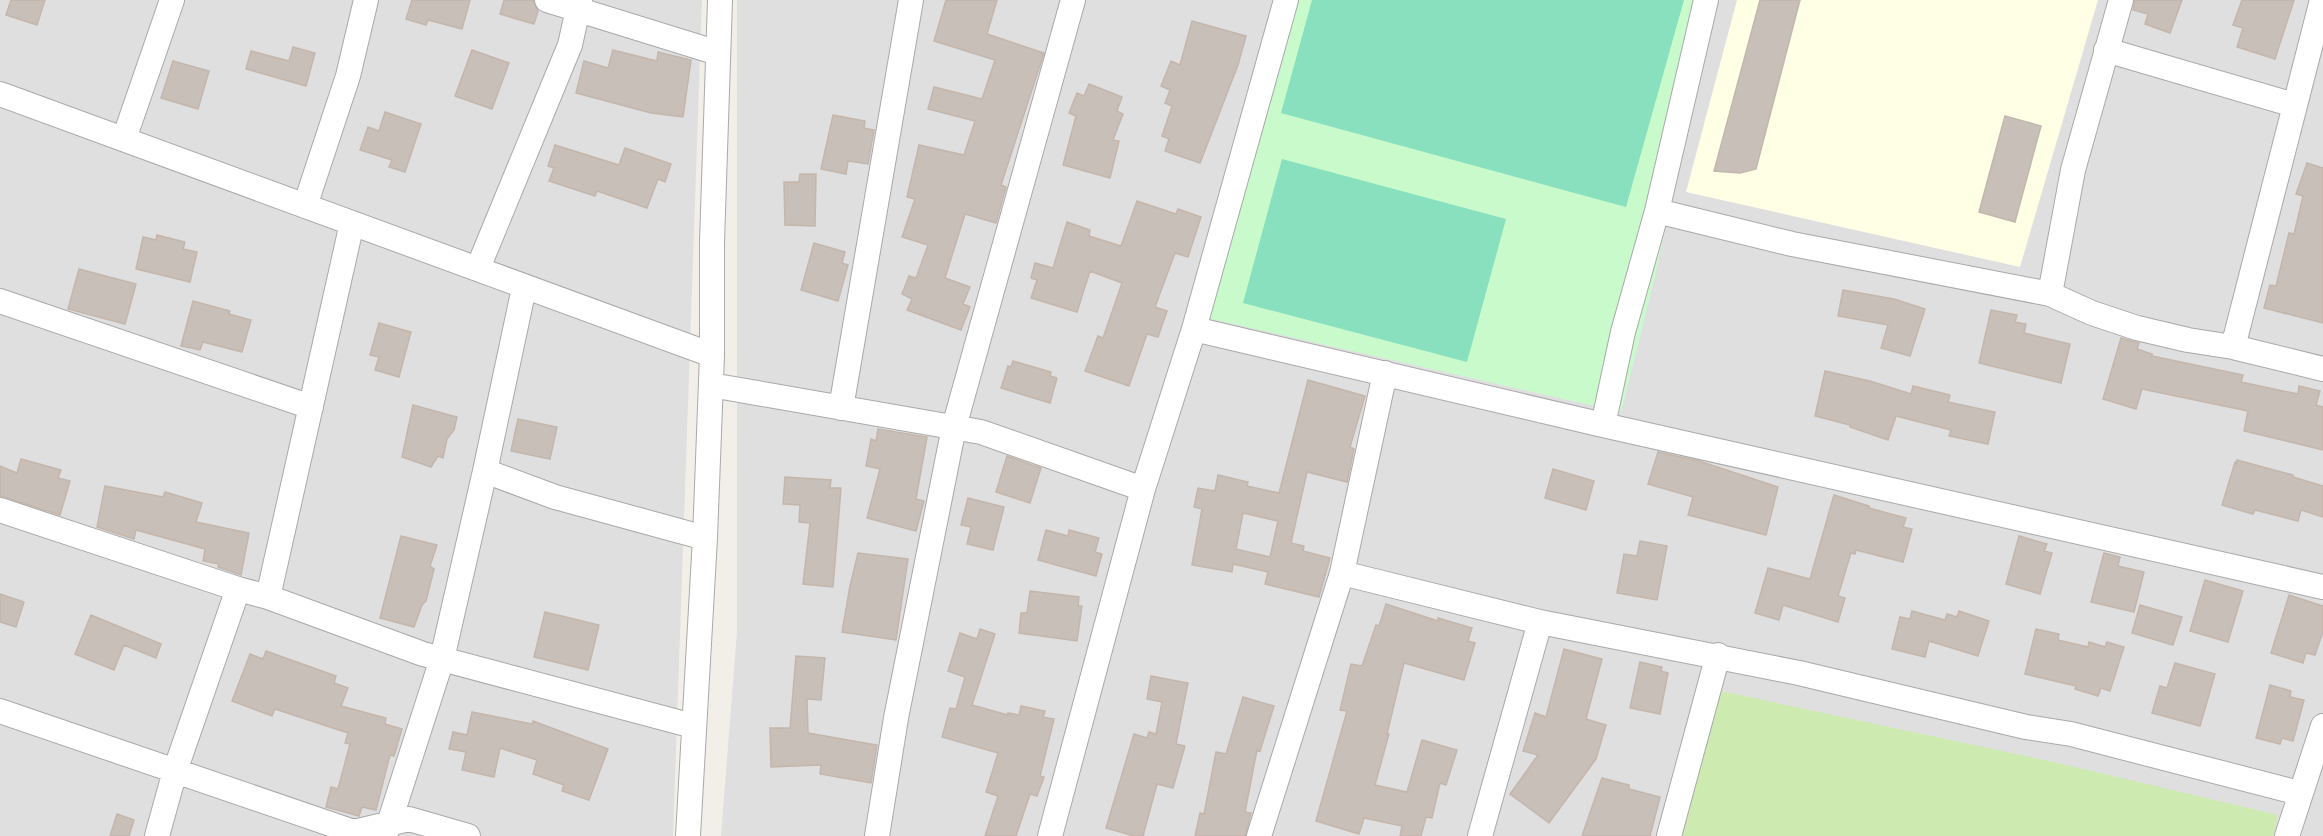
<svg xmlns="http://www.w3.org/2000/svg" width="2323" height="836" font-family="'Fira Sans Condensed',sans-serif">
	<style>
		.residential { fill: #e0dfdf }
		.education { fill: #ffffe5 }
		.grass { fill: #cdebb0 }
		.park { fill: #c8facc }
		.pitch { fill: #88e0be }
		.building { fill: #c7bfb8; stroke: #c4b6ab; stroke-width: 1.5; fill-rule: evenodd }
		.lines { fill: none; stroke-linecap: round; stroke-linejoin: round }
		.minor-casing { stroke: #a9a9a9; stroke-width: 26 }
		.minor { stroke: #fff; stroke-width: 24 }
	</style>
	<rect width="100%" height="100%" fill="#f2efe9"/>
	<!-- residential -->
	<path class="residential" d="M0 0H702L673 836H0Z
		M737 0H2323V836H721L737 632Z"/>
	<!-- education -->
	<path class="education" d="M1737 0H2098L2020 267 1686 192Z"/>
	<!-- grass -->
	<path class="grass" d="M1707 688 2058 763 2278 815 2273 836H1667Z"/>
	<!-- park -->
	<path class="park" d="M1292 0H1714L1656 272 1621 412 1207 318Z"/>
	<!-- pitch -->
	<path class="pitch" d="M1312 0H1684L1626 207 1281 113Z
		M1282 159 1506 219 1467 362 1243 303Z"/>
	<!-- building -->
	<path class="building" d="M11 0H45L37 25 6 15Z
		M412 0H470L462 29 428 20 426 25 406 19Z
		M504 0H533L538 11 534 24 500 14Z
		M946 0H997L987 34 1044 53 1001 185 1006 187 996 223 965 214 945 278 970 287 963 304 970 307 961 330 907 310 912 299 902 294 909 276 916 278 928 245 902 237 915 199 907 197 919 145 964 155 975 121 928 109 934 87 982 99 995 60 934 41Z
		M1760 0H1800L1756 169 1740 173 1714 171Z
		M2135 0H2182L2170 33 2145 24 2148 14 2133 10Z
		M2242 0H2294L2275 59 2237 47 2243 28 2233 25Z
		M1192 21 1246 36 1238 65 1200 163 1165 151 1169 139 1162 136 1172 106 1165 103 1170 90 1161 86 1171 61 1180 65Z
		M293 47 315 53 306 86 246 69 251 51 289 61Z
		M472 50 509 63 492 109 455 96Z
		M613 50 657 61 658 52 691 60 683 117 651 113 576 93 584 61 608 68Z
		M173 61 209 71 198 109 161 98Z
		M1089 84 1122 97 1117 111 1123 114 1113 140 1119 141 1110 178 1063 165 1076 116 1069 113 1077 93 1084 96Z
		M385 112 421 124 405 172 389 167 392 160 360 150 368 127 379 131Z
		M833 115 865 121 864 128 874 130 868 164 848 161 846 174 821 169Z
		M2005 116 2041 126 2015 222 1979 212Z
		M555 145 619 165 625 148 671 164 665 182 658 179 647 208 597 191 595 196 549 181 554 168 548 166Z
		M2307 163 2323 168V323L2264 308 2270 285 2276 286 2289 233 2294 234 2303 196 2296 194Z
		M800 174H816L815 226 785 225 784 182H799Z
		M1137 201 1176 214 1178 209 1201 217 1188 257 1175 253 1155 307 1167 311 1158 337 1147 334 1129 386 1085 371 1098 336 1103 338 1122 283 1090 271 1077 312 1031 298 1037 280 1031 278 1035 263 1053 268 1067 222 1090 230 1089 236 1121 246Z
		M157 235 185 242 183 249 197 252 190 282 136 269 143 237 156 240Z
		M814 243 845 252 842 263 848 265 838 301 801 290Z
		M79 269 136 284 125 324 68 309Z
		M1843 290 1894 299 1925 309 1910 356 1881 348 1888 325 1838 316Z
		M193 301 230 311 229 314 251 320 242 352 203 342 200 350 181 346Z
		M1991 310 2017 315 2015 322 2026 324 2024 333 2070 344 2061 383 1979 363Z
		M379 323 411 332 399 377 375 370 379 357 370 355Z
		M2121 338 2139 343 2137 349 2152 354V356L2243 375 2241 382 2298 394 2299 386 2320 391 2316 405 2323 407V450L2244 431 2248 411 2142 389 2136 409 2103 399Z
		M1013 361 1051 372 1050 376 1057 378 1050 403 1001 388 1008 366 1011 367Z
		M1825 371 1870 381 1911 394 1913 386 1950 395 1948 402 1995 412 1988 444 1949 436 1951 430 1896 416 1888 440 1850 427V425L1815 416Z
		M1308 380 1365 396 1350 447 1354 449 1347 482 1307 472 1291 543 1304 546 1303 551 1330 558 1319 597 1265 584 1268 572 1233 564 1232 572 1192 565 1202 509 1194 507 1198 488 1215 491 1218 475 1248 482 1247 486 1279 493ZM1243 513 1278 521 1270 557 1236 549Z
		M413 405 457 417 454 430 447 439 443 458 438 456 431 467 402 457Z
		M518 419 557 427 550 459 511 451Z
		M878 429 927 437 916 499 924 501 916 531 867 518 880 469 866 466 871 439 876 441Z
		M1658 452 1699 461 1778 487 1766 535 1688 515 1693 497 1648 484Z
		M1007 456 1041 468 1030 503 996 492Z
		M21 459 61 470 58 478 70 481 60 515 0 496V466L17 473Z
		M2237 460 2293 475V477L2323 486V517L2301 510 2298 521 2255 510 2253 514 2222 505 2235 462 2237 463Z
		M1553 469 1594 481 1586 510 1545 498Z
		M785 477 831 480 830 488H841L833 587 803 584 810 523 799 522 800 505 783 504Z
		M105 486 163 497 165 492 202 503 196 522 249 533 241 575 218 567 219 564 203 561 205 549 136 530 134 539 97 527Z
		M1834 495 1869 506V508L1906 518 1903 527 1912 529 1903 562 1856 550 1855 554 1851 553 1838 596 1845 598 1838 622 1783 605 1779 620 1755 613 1768 568 1810 579Z
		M968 498 1004 507 993 550 967 544 971 527 961 525Z
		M1046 530 1068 536 1069 530 1099 538 1095 552 1102 554 1096 576 1038 560Z
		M401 536 437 545 430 566 434 569 426 601 422 605 414 627 380 618Z
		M2019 536 2047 544 2044 551 2052 553 2040 594 2006 584Z
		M1640 541 1667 546 1657 600 1617 593 1624 554 1637 556Z
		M858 553 908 559 896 640 842 632 850 586Z
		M2104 553 2120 557 2118 566 2144 572 2134 612 2091 602Z
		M2205 580 2243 591 2228 642 2190 631Z
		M1030 591 1079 597 1078 606H1082L1077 641 1019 633 1021 613H1027Z
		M0 594 24 602 16 627 0 622Z
		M2289 595 2323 606V632L2315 655 2306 653 2303 663 2271 653Z
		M1386 604 1438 621V618L1472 628 1468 641 1475 643 1464 680 1404 663 1387 734H1389L1375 785 1407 792 1422 740 1457 750 1446 785 1440 783 1432 818 1426 817 1421 836H1400L1402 826 1364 818 1359 834 1316 821 1347 711 1340 710 1351 664 1362 666 1376 625 1379 626Z
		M2140 605 2182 617 2173 645 2132 633Z
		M1912 611 1945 620 1947 614 1957 617 1959 611 1989 621 1978 656 1929 641 1925 657 1892 649 1900 617 1910 619Z
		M545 612 599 625 588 670 534 657Z
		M91 615 161 644 156 658 124 645 114 670 75 654Z
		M980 629 995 634 972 705 1008 715V713L1019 715 1021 706 1045 711 1043 717 1054 719 1040 776 1044 777 1037 796 1030 794 1016 836H985L998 796 986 792 998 753 942 737 950 708 956 709 965 677 948 671 960 633 977 639Z
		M2036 629 2059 634 2058 640 2088 647 2089 642 2105 647 2107 642 2124 647 2110 691 2101 688 2098 696 2075 689 2076 686 2025 674Z
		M1564 649 1602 659 1586 719 1606 725 1596 759 1549 823 1510 794 1538 755 1523 751 1535 713 1546 717Z
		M266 651 336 676 334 683 348 688 341 706 386 718 385 724 402 729 394 756 390 755 376 810 362 807 359 816 326 807 331 787 338 789 350 744 345 743 348 733 275 709 272 716 232 701 250 654 263 659Z
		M796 656 825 658 821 700 807 699 808 733 877 745 871 783 820 774 821 765 771 767 770 728H790Z
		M1640 662 1662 667 1661 671 1668 673 1660 714 1630 708Z
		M2175 663 2215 674 2200 726 2152 713 2160 686 2167 688Z
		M1151 676 1188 683 1176 744 1185 746 1173 788 1157 784 1143 836H1134L1106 828 1134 734 1147 738 1149 732 1156 734 1162 702 1147 699Z
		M2270 685 2291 691 2290 697 2304 700 2293 741 2282 738 2280 744 2256 738Z
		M1243 697 1274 706 1260 751 1257 750 1245 812 1251 813 1245 836H1195L1200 813 1204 814 1216 752 1226 754Z
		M472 712 532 724 533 721 608 749 589 800 562 791 564 785 533 774 537 760 500 748 494 777 462 770 466 752 449 749 453 732 467 735Z
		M1602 778 1629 785V789L1660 797 1650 836H1582Z
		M117 814 134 820 129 836H110Z"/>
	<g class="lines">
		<defs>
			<path id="minor" d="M547 0 718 53
				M2106 50 2294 105
				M0 94 712 355
				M124 139 172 0
				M305 206 348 76 366 0
				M1657 211 1792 244 2050 294 2092 313 2137 328 2188 340 2233 347 2323 369
				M478 268 570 45 580 0
				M2050 294 2073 170 2121 0
				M0 301 311 407
				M1194 329 1603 425 2323 587
				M2233 347 2322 0
				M711 385 981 432 1143 489
				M841 408 911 0
				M1603 425 1623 332 1657 211 1706 0
				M485 471 555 497 705 538
				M0 510 238 589 268 597 423 654 693 726
				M1342 573 1540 622 1799 673 2026 727 2071 734 2299 793
				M268 597 352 223
				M0 711 354 832 409 819 468 836
				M157 836 175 771 238 589
				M385 836 442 659 485 471 524 288
				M688 836 705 538 712 355V242L720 0
				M877 836 896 718 954 427 1073 0
				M1050 836 1143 489 1194 329 1286 0
				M1259 836 1342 573 1385 373
				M1480 836 1540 622
				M1669 836 1718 655
				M2287 836 2323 726"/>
		</defs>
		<!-- minor casing -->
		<use href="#minor" class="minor-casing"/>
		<!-- minor -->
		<use href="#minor" class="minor"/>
	</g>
</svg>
